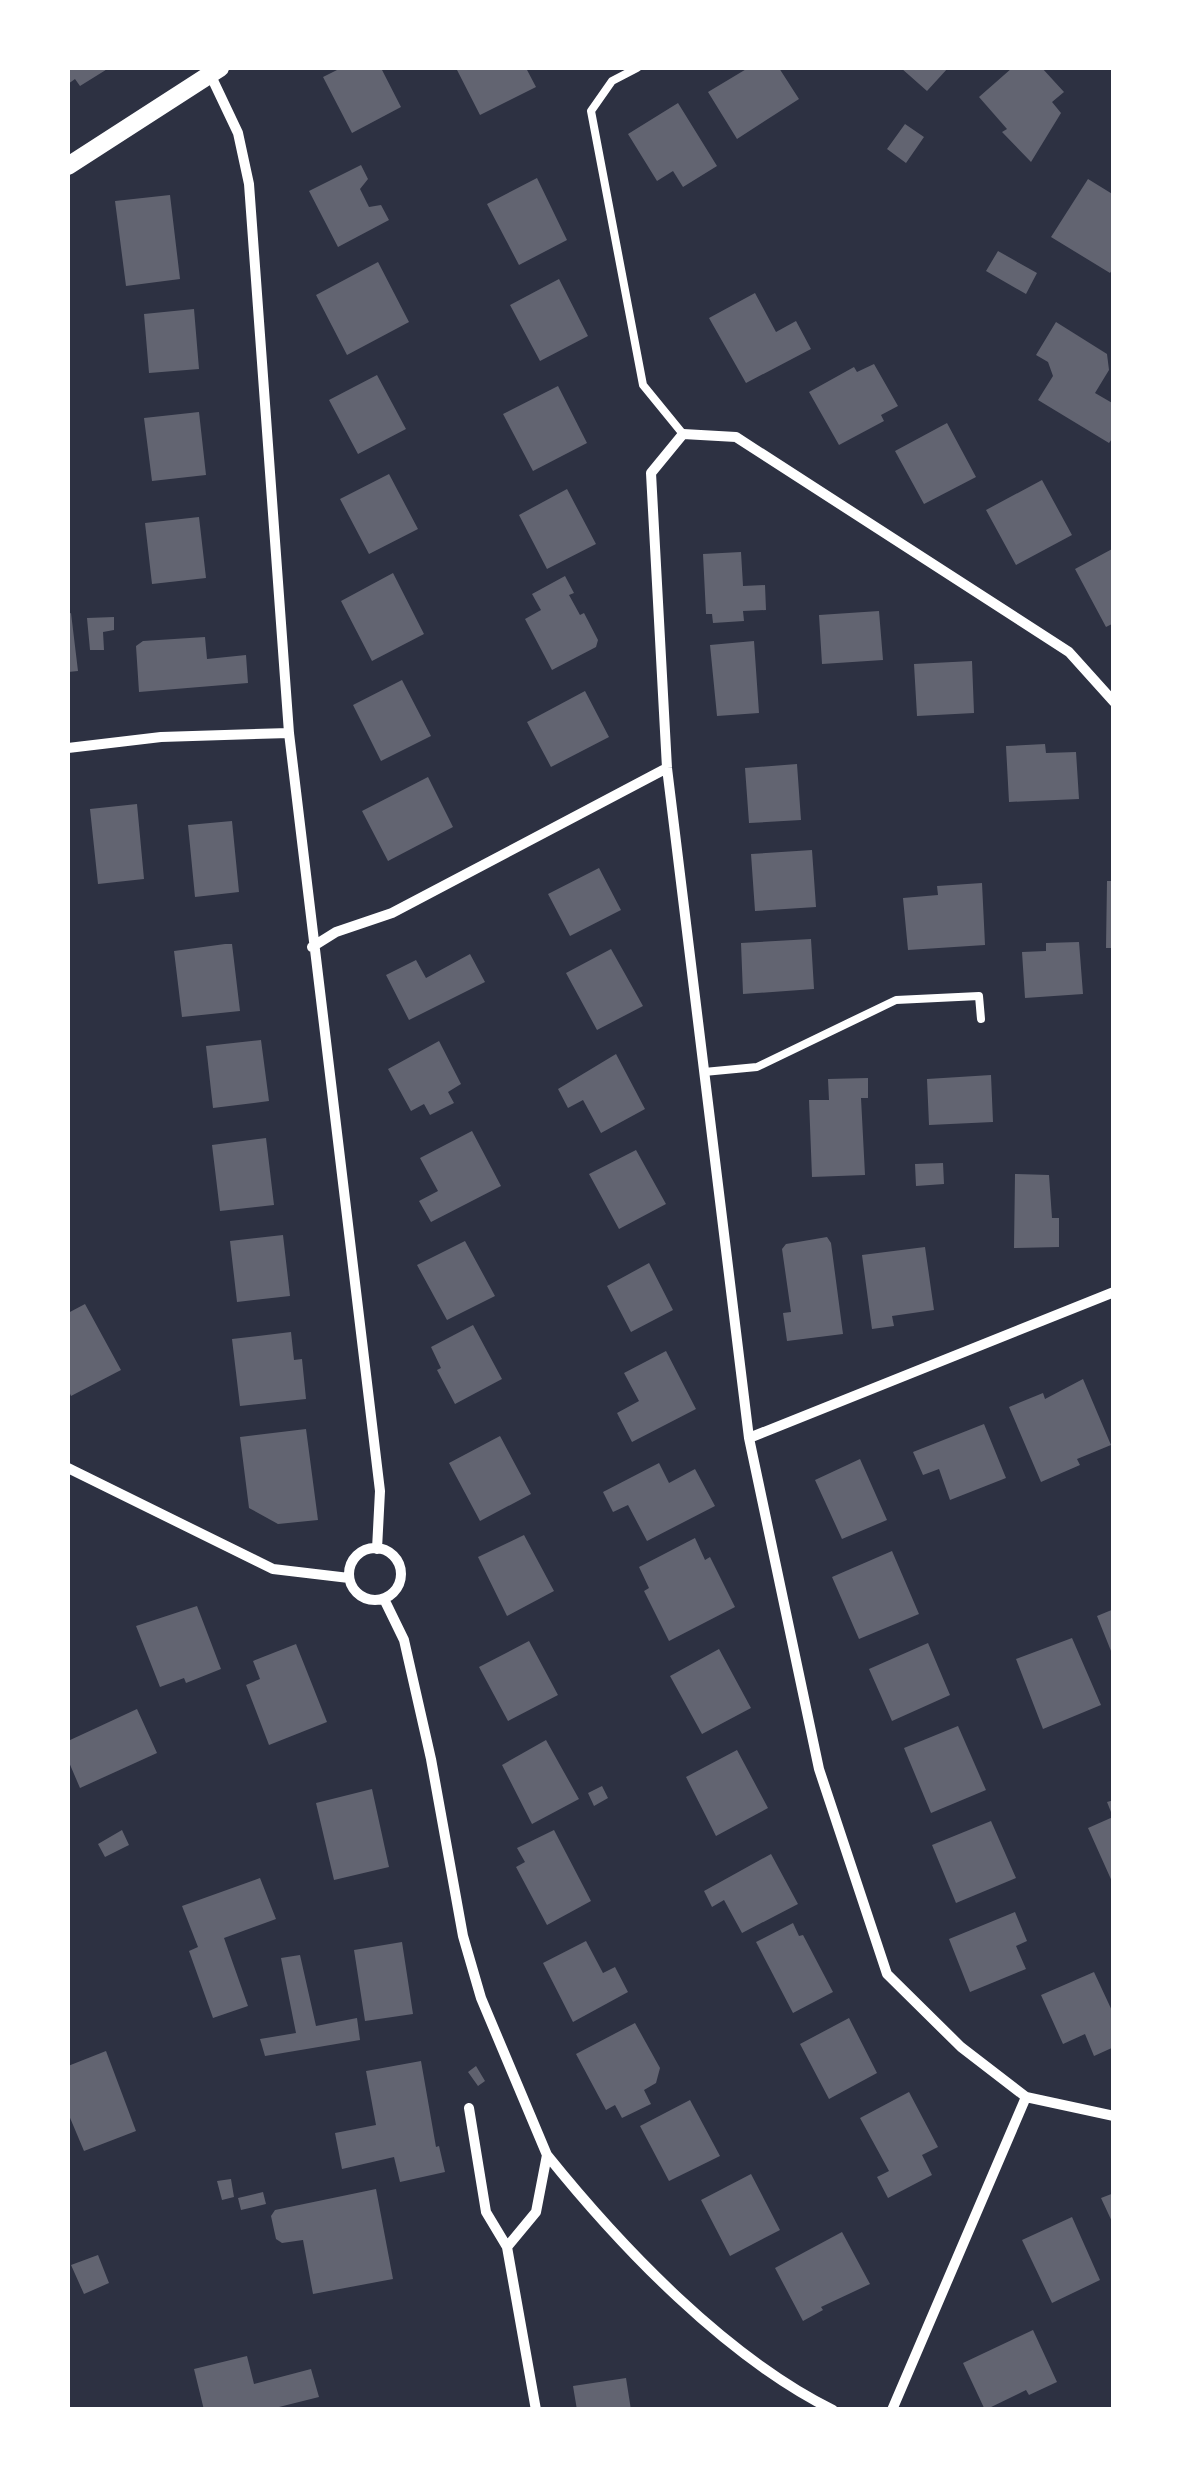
<svg xmlns="http://www.w3.org/2000/svg" width="1181" height="2477" font-family="Karla,sans-serif">
	<style>
		.building { fill: #626471 }
		.lines { fill: none; stroke-linecap: round; stroke-linejoin: round }
		.service { stroke: #fff; stroke-width: 8 }
		.minor { stroke: #fff; stroke-width: 10 }
		.tertiary { stroke: #fff; stroke-width: 18 }
	</style>
	<rect width="100%" height="100%" fill="#2d3142"/>
	<!-- building -->
	<path class="building" d="M68 68H109L80 86 75 79 68 84Z
		M341 68H381L401 107 352 133 323 77Z
		M456 68H526L536 87 480 115Z
		M748 68H779L799 99 737 139 708 92Z
		M901 68H948L927 91Z
		M1012 68H1042L1064 92 1052 102 1061 113 1031 162 1002 132 1007 129 979 97Z
		M678 103 717 166 683 187 673 171 657 181 628 134Z
		M905 124 924 137 906 163 887 149Z
		M361 165 368 179 360 189 369 207 381 205 389 220 338 247 309 191Z
		M537 178 567 240 519 265 487 204Z
		M1088 179 1114 195V267L1110 273 1051 237Z
		M170 195 180 279 126 286 115 201Z
		M998 251 1037 273 1026 294 986 271Z
		M378 262 409 322 347 355 316 295Z
		M559 279 588 336 540 361 510 305Z
		M755 293 776 332 796 321 811 349 746 383 709 318Z
		M194 309 199 369 149 373 144 314Z
		M1056 322 1107 354 1109 370 1095 393 1114 404V436L1109 443 1038 400 1053 376 1048 362 1036 355Z
		M874 364 898 406 881 415 884 421 839 445 809 392 854 367 857 372Z
		M377 375 406 429 358 454 329 400Z
		M558 386 587 443 533 471 503 414Z
		M199 412 206 475 152 481 144 418Z
		M947 423 976 477 924 504 895 451Z
		M389 474 418 529 369 554 340 499Z
		M1042 480 1072 535 1016 565 986 510Z
		M567 489 596 544 547 569 519 515Z
		M199 517 206 578 152 584 145 523Z
		M1114 548V623L1106 627 1075 569Z
		M741 552 743 586 765 585 766 610 743 611 744 621 713 623 712 614H706L703 554Z
		M393 573 424 634 372 661 341 601Z
		M565 576 574 593 569 595 580 615 584 613 598 640 596 647 552 670 525 619 541 610 532 594Z
		M879 611 883 660 822 664 819 615Z
		M71 613 78 671 68 672V614Z
		M114 617V630L103 632 104 650H90L87 618Z
		M205 637 207 659 246 655 248 683 139 692 136 646 143 641Z
		M754 641 759 713 717 716 710 645Z
		M972 661 974 713 917 716 914 664Z
		M402 680 431 736 381 761 353 705Z
		M585 691 609 737 551 767 527 722Z
		M1045 744 1046 753 1076 752 1079 799 1009 802 1006 746Z
		M797 764 801 820 749 823 745 768Z
		M428 777 453 827 388 861 362 811Z
		M137 804 144 879 98 884 90 809Z
		M232 821 239 892 195 897 188 825Z
		M812 850 816 907 755 911 751 854Z
		M599 868 621 910 570 936 548 894Z
		M1107 881H1114V948H1106Z
		M982 883 985 945 908 950 903 898 938 895 937 886Z
		M811 939 814 989 743 994 741 943Z
		M1079 942 1083 994 1025 998 1022 952 1046 951V943Z
		M225 944H232L240 1011 182 1017 174 951Z
		M611 949 643 1006 597 1030 566 973Z
		M470 954 485 982 409 1020 386 975 416 960 426 978Z
		M261 1040 269 1101 213 1108 206 1046Z
		M439 1041 461 1084 448 1092 454 1103 430 1115 424 1104 411 1111 388 1069Z
		M616 1054 645 1109 601 1133 583 1100 568 1108 558 1089Z
		M991 1075 993 1122 929 1125 927 1079Z
		M868 1078V1098H861L865 1175 812 1177 809 1100H829L828 1079Z
		M472 1131 501 1186 431 1222 419 1201 438 1191 420 1158Z
		M266 1138 274 1205 220 1211 212 1145Z
		M636 1150 666 1204 619 1229 589 1174Z
		M943 1163 944 1184 916 1186 915 1164Z
		M1015 1174 1049 1175 1052 1218H1059V1247L1014 1248Z
		M283 1235 290 1296 237 1302 230 1241Z
		M827 1237 831 1243 843 1334 787 1341 783 1313 791 1312 782 1249 786 1244Z
		M465 1241 495 1296 447 1320 417 1265Z
		M925 1247 934 1310 892 1316 894 1326 872 1329 862 1255Z
		M649 1263 673 1310 631 1332 607 1286Z
		M85 1304 121 1370 71 1396 68 1389V1313Z
		M473 1325 502 1379 455 1404 437 1370 441 1368 431 1347Z
		M291 1332 294 1360 302 1359 306 1399 240 1406 232 1339Z
		M666 1351 696 1409 632 1442 617 1413 639 1401 624 1373Z
		M1083 1379 1111 1445 1077 1459 1080 1465 1041 1482 1009 1407 1043 1393 1045 1399Z
		M984 1424 1006 1478 950 1500 939 1469 923 1475 913 1452Z
		M306 1429 318 1520 278 1524 249 1508 240 1437Z
		M500 1436 531 1494 480 1521 449 1463Z
		M860 1459 887 1520 842 1539 815 1480Z
		M659 1463 669 1483 695 1469 715 1506 647 1541 628 1505 613 1512 603 1492Z
		M524 1535 554 1591 507 1616 478 1557Z
		M695 1538 705 1560 710 1557 735 1607 669 1641 644 1591 649 1588 639 1567Z
		M892 1551 919 1614 859 1639 832 1577Z
		M197 1606 221 1669 186 1683 184 1678 160 1687 136 1626Z
		M1114 1609V1656H1113L1097 1616Z
		M1072 1638 1101 1705 1043 1729 1016 1659Z
		M529 1641 558 1695 508 1721 479 1667Z
		M928 1643 950 1695 892 1721 869 1669Z
		M296 1644 327 1722 269 1745 246 1685 260 1679 253 1661Z
		M719 1649 751 1708 702 1734 670 1676Z
		M137 1709 157 1753 80 1788 68 1760V1741Z
		M958 1726 986 1790 931 1813 904 1748Z
		M546 1740 579 1799 532 1824 502 1765Z
		M737 1750 768 1808 716 1836 686 1777Z
		M602 1786 608 1798 594 1806 588 1793Z
		M372 1789 389 1867 334 1880 316 1803Z
		M1114 1800V1886L1088 1828 1113 1817 1107 1802Z
		M991 1821 1016 1878 956 1903 932 1845Z
		M122 1830 129 1845 105 1857 98 1844Z
		M554 1830 591 1901 547 1925 516 1867 525 1862 517 1848Z
		M771 1854 798 1904 742 1933 724 1900 712 1907 704 1891Z
		M260 1878 276 1919 224 1938 248 2006 213 2018 189 1951 198 1947 182 1906Z
		M1015 1912 1027 1941 1016 1946 1026 1969 970 1992 949 1939Z
		M793 1923 799 1936 803 1935 833 1992 793 2013 756 1942Z
		M586 1941 603 1973 615 1967 628 1992 573 2022 543 1963Z
		M402 1942 413 2014 365 2021 354 1950Z
		M300 1955 316 2026 357 2018 360 2040 265 2056 260 2039 296 2033 281 1958Z
		M1094 1972 1114 2015V2047L1094 2056 1085 2034 1063 2044 1041 1995Z
		M849 2018 877 2073 829 2099 800 2044Z
		M635 2023 660 2068 656 2083 644 2090 651 2104 622 2118 615 2105 606 2110 576 2054Z
		M106 2051 136 2131 84 2151 68 2113V2066Z
		M421 2061 436 2147 439 2146 445 2172 400 2182 394 2157 342 2169 335 2133 376 2125 366 2071Z
		M476 2066 485 2081 478 2086 468 2072Z
		M909 2092 938 2147 922 2155 932 2175 888 2198 877 2177 889 2171 860 2118Z
		M690 2100 720 2156 669 2181 640 2126Z
		M751 2174 780 2230 730 2256 701 2200Z
		M231 2179 234 2197 222 2200 217 2181Z
		M376 2189 393 2279 313 2294 303 2240 282 2243 276 2239 271 2216 275 2210Z
		M263 2192 266 2204 241 2210 238 2198Z
		M1114 2193V2226L1101 2198Z
		M1072 2217 1100 2280 1052 2303 1022 2240Z
		M842 2232 870 2284 821 2307 823 2310 803 2321 775 2268Z
		M98 2255 109 2283 84 2294 71 2265Z
		M1033 2330 1057 2382 1029 2395 1026 2390 985 2410 963 2363Z
		M247 2356 254 2384 311 2369 319 2397 267 2410H204L194 2369Z
		M626 2378 631 2410H577L573 2386Z"/>
	<g class="lines">
		<!-- service -->
		<path class="service" d="M637 68 612 81 591 111 643 385 683 434
			M704 1072 757 1067 896 1000 979 996 981 1019"/>
		<!-- minor -->
		<path class="minor" d="M210 74 238 133 249 184 289 733 380 1491 377 1549
			M1114 702 1069 652 736 437 683 434 651 473 667 768 749 1438 819 1769 887 1974 961 2047 1026 2097 1114 2116
			M68 748 161 737 289 733
			M312 947 336 932 392 913 667 768
			M749 1438 1114 1292
			M68 1468 273 1569 349 1578
			M349 1574a26 26 0 1 1 52 0a26 26 0 1 1-52 0Z
			M384 1599 404 1640 431 1759 463 1936 481 1998 547 2155 536 2212 507 2247 536 2410
			M469 2108 486 2212 507 2247
			M547 2155C621 2247 726 2357 833 2410
			M892 2410 1026 2097"/>
		<!-- tertiary -->
		<path class="tertiary" d="M68 166 220 68"/>
	</g>
	<!-- border -->
	<rect width="1181" height="2477" fill="none" stroke="#ffffff" stroke-width="140"/>
</svg>
